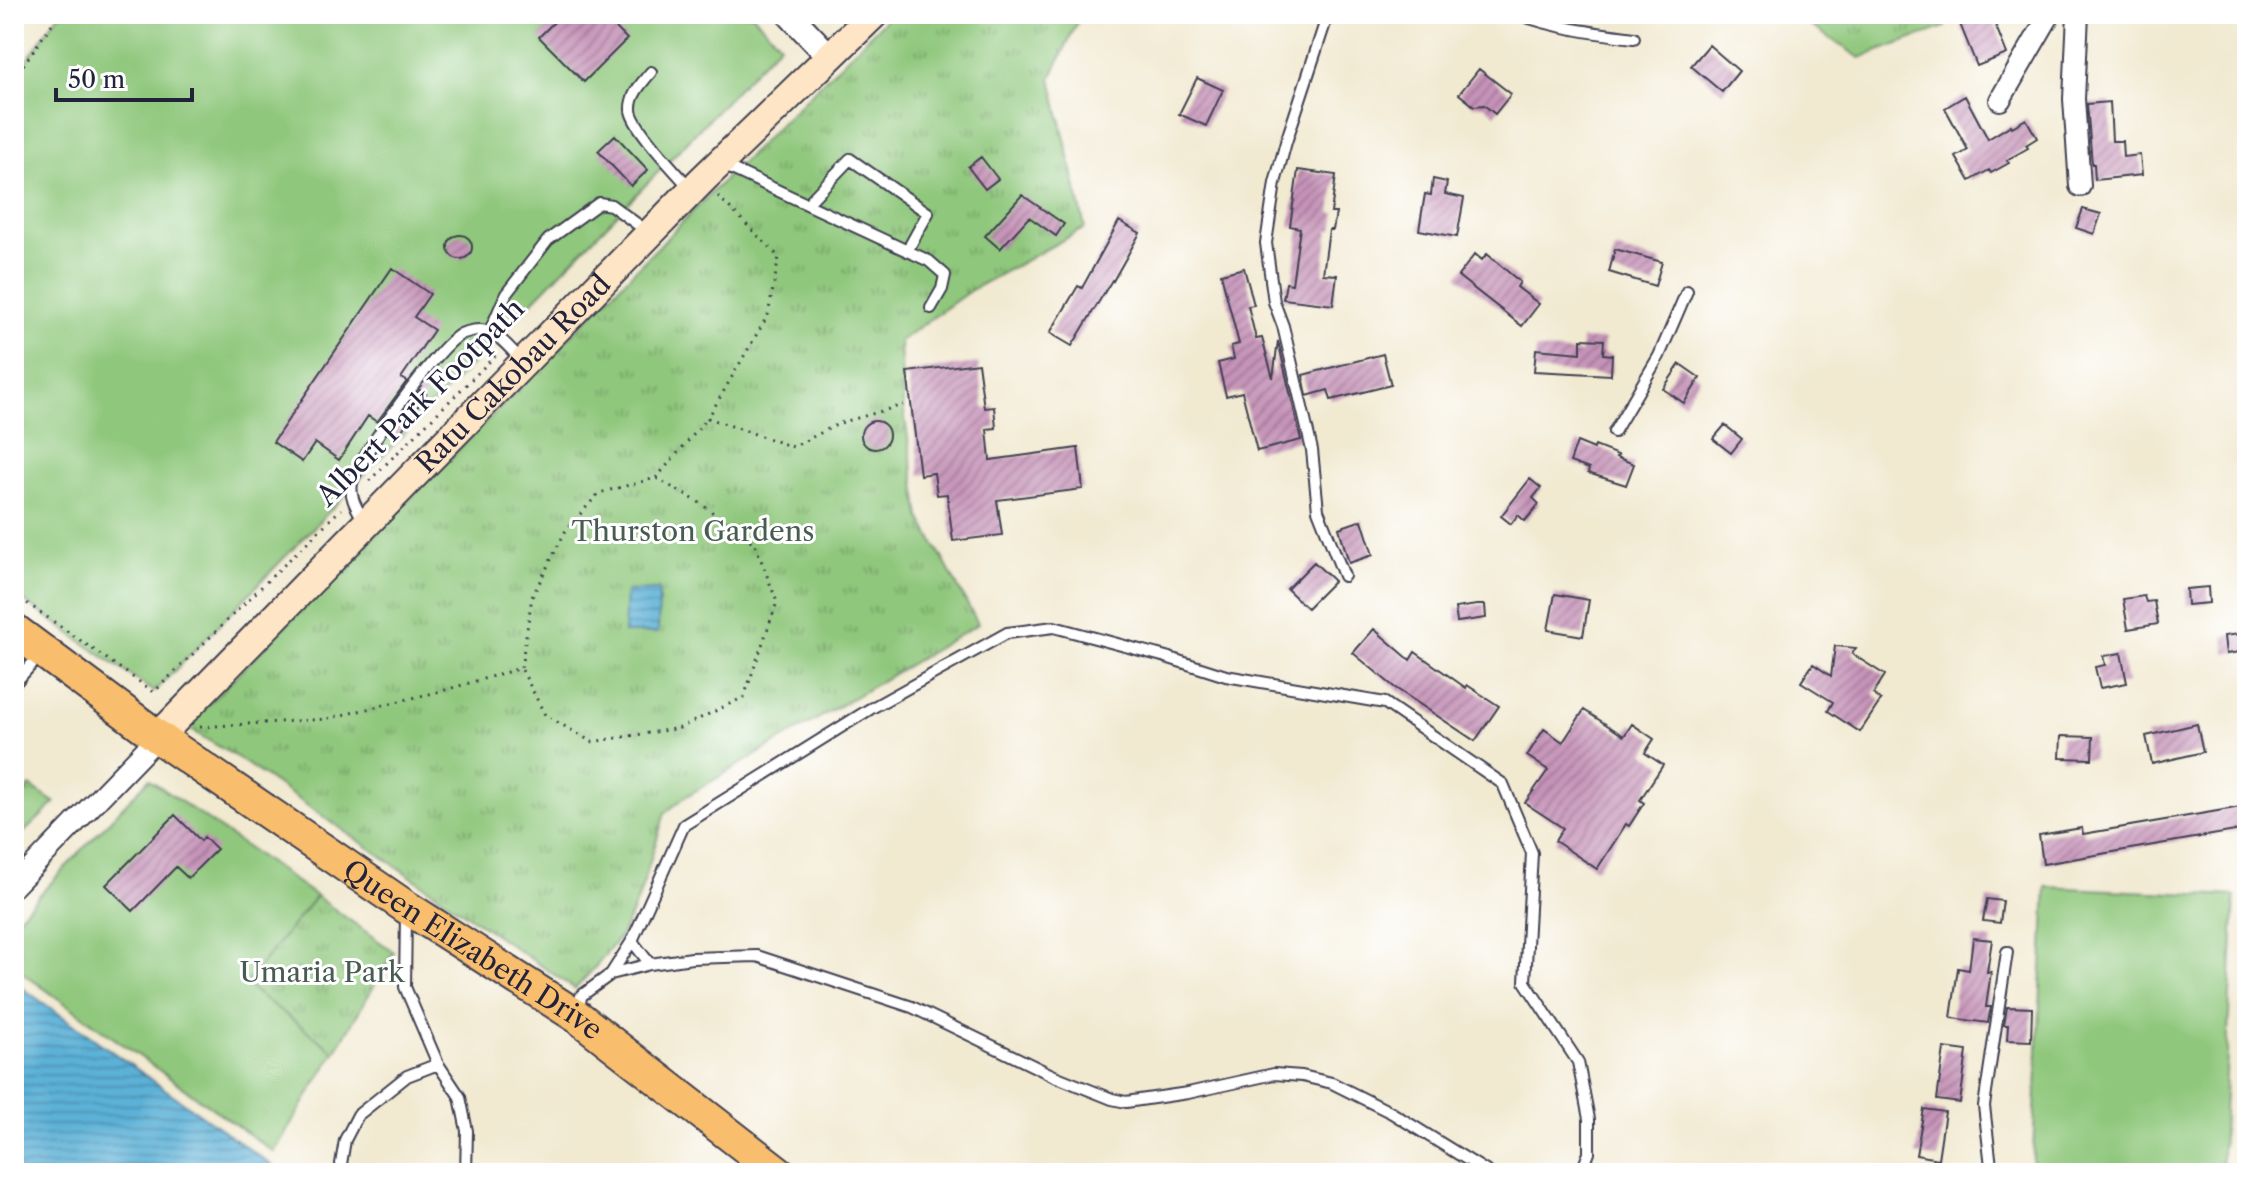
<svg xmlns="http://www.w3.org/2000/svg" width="2261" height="1187" font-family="'Libre Caslon Text',serif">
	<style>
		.grass { fill: url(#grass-tufts); stroke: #58745b; stroke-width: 2 }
		.pitch { fill: #8fc77b; stroke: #58745b; stroke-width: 2 }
		.water { fill: url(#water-rules); stroke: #3e6a89; stroke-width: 2 }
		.building { fill: url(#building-hatch) }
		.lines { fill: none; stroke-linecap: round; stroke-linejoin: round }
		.service-casing { stroke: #414051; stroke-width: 14 }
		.minor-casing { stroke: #414051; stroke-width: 24 }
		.tertiary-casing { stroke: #414051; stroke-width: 28 }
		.secondary-casing { stroke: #414051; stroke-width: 32 }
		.primary-casing { stroke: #414051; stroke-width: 36 }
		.trunk-casing { stroke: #414051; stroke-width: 36 }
		.path { stroke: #414051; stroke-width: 3; stroke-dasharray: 2 6; stroke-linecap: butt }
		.service { stroke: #fff; stroke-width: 10 }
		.minor { stroke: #fff; stroke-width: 20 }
		.tertiary { stroke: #fff; stroke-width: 24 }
		.secondary { stroke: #fde5c5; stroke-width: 28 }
		.primary { stroke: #f9be6d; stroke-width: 32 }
		.trunk { stroke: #f9be6d; stroke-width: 32 }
		.labels { text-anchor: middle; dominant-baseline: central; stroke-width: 6; stroke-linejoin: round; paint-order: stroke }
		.street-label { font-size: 28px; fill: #22223b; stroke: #fff }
		.park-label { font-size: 28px; fill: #485c51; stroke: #fff }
	</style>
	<defs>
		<pattern id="grass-tufts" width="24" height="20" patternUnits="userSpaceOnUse" patternTransform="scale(2)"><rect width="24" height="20" fill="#8fc77b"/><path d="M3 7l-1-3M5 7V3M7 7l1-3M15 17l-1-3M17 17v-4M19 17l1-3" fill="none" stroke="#74a166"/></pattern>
		<pattern id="water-rules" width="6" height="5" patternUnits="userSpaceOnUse" patternTransform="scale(2)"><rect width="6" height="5" fill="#5bb1d7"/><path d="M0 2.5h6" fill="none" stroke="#4b90b0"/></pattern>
		<pattern id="building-hatch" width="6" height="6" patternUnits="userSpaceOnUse" patternTransform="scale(2)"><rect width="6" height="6" fill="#c693b8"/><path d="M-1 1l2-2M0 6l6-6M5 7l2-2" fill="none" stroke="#a07897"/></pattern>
	</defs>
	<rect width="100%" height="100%" fill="#fff"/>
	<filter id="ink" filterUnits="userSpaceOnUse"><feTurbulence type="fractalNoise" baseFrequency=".0125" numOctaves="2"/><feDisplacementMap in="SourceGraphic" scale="16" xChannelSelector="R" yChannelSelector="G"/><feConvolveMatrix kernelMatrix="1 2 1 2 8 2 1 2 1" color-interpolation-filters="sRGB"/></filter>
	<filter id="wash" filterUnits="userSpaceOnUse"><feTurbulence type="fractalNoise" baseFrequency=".006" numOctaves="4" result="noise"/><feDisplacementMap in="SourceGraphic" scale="32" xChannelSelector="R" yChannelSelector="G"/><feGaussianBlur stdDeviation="1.8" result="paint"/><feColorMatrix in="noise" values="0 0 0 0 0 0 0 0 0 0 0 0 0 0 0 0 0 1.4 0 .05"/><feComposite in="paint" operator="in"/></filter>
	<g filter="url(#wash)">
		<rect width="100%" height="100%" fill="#f1e9d0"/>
		<!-- grass -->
		<path class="grass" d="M891 14H1081L1051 78 1085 228 971 290 900 341 903 405 920 517 978 624 685 797 665 813 639 897 622 934 597 965 575 989 238 758 186 727 713 191Z
			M1793 14H1941L1945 27 1860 58Z
			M30 786 55 803 14 842V808Z
			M316 896 394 952 335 1052 245 984Z"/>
		<!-- pitch -->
		<path class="pitch" d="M59 14H752L780 44 661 169 154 692 14 594V78Z
			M149 779 316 896 245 984 335 1052 274 1152 14 967V922Z
			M2046 887 2235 896 2221 1173H2032Z"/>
		<!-- water -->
		<path class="water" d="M659 590 658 633H624L626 591Z
			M14 982 283 1173H14Z"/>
		<g id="blocks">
			<!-- building -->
			<path class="building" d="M562 14H602L627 39 584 82 539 37Z
				M1956 14H1991L2007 54 1977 66Z
				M1709 45 1739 71 1722 92 1691 66Z
				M1479 69 1511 94 1495 114 1484 105 1474 106 1459 94Z
				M1197 78 1223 90 1206 126 1179 114Z
				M1965 96 1988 139 2011 125 2012 127 2026 119 2037 138 2026 145 2028 148 2007 160 2009 163 1991 173 1989 170 1970 181 1956 157 1968 150 1945 108Z
				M2110 102 2112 141H2122L2123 157 2140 155 2142 175 2095 180 2094 164H2092L2087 104Z
				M615 135 648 170 631 186 598 151Z
				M981 157 998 179 985 189 968 167Z
				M1298 170 1336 175 1331 213H1336L1333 230H1329L1323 274 1337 275 1333 305 1283 299 1286 283 1292 284 1300 228 1290 226Z
				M1433 179 1447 182 1445 194 1464 198 1457 237 1419 230 1425 194 1431 195Z
				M1022 195 1064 224 1056 236 1029 217 1000 249 985 236Z
				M2083 209 2101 214 2094 234 2076 228Z
				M1119 221 1140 233 1113 281 1112 280 1072 346 1050 333 1078 286 1082 288Z
				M448 247a12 12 0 1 1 24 0a12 12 0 1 1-24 0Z
				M1615 249 1662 262 1655 286 1609 272Z
				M1475 254 1482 260 1487 254 1500 265 1520 282 1517 287 1539 304 1522 326 1458 276Z
				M392 268 430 294 414 317 434 330 401 378 407 381 377 422 368 416 339 460 315 443 302 462 273 442Z
				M1244 268 1254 305 1248 306 1256 339 1262 338 1273 378 1278 341 1301 440 1257 451 1242 392 1226 396 1218 363 1234 359 1231 346 1239 344 1221 274Z
				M1581 339 1604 340 1603 354 1612 355 1611 375 1534 371 1536 349 1581 353Z
				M1383 354 1391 385 1331 400 1328 390 1307 396 1303 375Z
				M978 363 984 408 994 407 996 428 987 429 990 460 1078 448 1083 489 997 500 1002 535 953 541 947 494 937 495 934 473 920 475 907 372Z
				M1680 364 1700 378 1684 403 1663 389Z
				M420 390 426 394 398 436 390 431Z
				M861 435a14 14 0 1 1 28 0a14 14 0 1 1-28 0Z
				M1725 425 1742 439 1731 453 1713 439Z
				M1577 442 1594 449 1595 446 1618 455 1616 457 1634 464 1626 485 1588 473 1589 469 1570 462Z
				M1530 479 1541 488 1533 498 1539 504 1525 521 1518 515 1511 524 1501 516Z
				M1362 520 1373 555 1349 563 1339 528Z
				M1314 562 1334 581 1307 608 1287 589Z
				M2208 587 2209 603 2187 605 2186 589Z
				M1555 594 1589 600 1583 636 1548 630Z
				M2144 596 2146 602 2154 601 2158 624 2128 629 2123 599Z
				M1477 605H1485L1486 618 1457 622 1455 608Z
				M1374 629 1410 660 1415 652 1466 688 1467 685 1499 706 1475 741 1394 687 1353 653Z
				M2246 633 2247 651 2226 654 2224 636Z
				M1835 646 1856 648 1852 654 1885 675 1873 694 1881 700 1860 732 1828 711 1833 702 1801 682 1813 664 1831 676Z
				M2121 653 2127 683 2100 688 2095 667 2105 665 2103 656Z
				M1584 710 1624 736 1632 724 1654 739 1645 753 1663 765 1640 800 1644 803 1629 826 1626 824 1597 869 1555 841 1563 828 1525 803 1548 770 1527 756 1544 729 1563 742Z
				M2197 724 2203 752 2152 764 2146 736Z
				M2061 736 2093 737 2092 759 2060 758Z
				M2247 806V829L2043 864 2039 835 2082 828 2083 834Z
				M175 815 201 841 204 837 217 849 188 878 176 867 133 911 106 885Z
				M1987 899 2003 901 2000 923 1983 921Z
				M1973 938 1992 940 1987 972H1991L1986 1007H1991L1988 1023 1951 1018 1958 968 1969 970Z
				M2007 1007 2032 1008 2031 1041 2007 1040 2008 1025H2004Z
				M1944 1048 1967 1051 1960 1103 1937 1100Z
				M1924 1109 1945 1112 1938 1159 1916 1155Z"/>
		</g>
	</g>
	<g filter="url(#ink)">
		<use href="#blocks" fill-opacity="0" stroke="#414051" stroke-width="2"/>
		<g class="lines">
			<defs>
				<path id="service" d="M1328 14 1286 142 1275 183 1266 243 1274 302 1283 326 1312 450 1318 510 1344 576
					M1518 14C1555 28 1595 33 1634 38
					M651 72C642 83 630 95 631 110 632 127 678 174 691 189
					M721 164 929 261 945 275 942 289 931 308
					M807 204 850 159 928 213 907 251
					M490 331 506 294 548 240 599 203 611 205 648 232
					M1614 432 1659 356 1687 291
					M365 523C358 510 349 498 352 483 358 457 438 346 461 334 465 332 475 330 479 330 496 329 512 351 523 362
					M14 684 39 656
					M406 913 405 987 438 1064 460 1097 467 1131 466 1173
					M632 941 650 964
					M611 974 650 964 692 958 757 956 912 1007 1052 1075 1112 1099 1126 1102 1188 1093 1274 1074 1302 1076 1332 1083 1392 1113 1489 1173
					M579 1011 581 996 611 974 632 941 684 825 870 709 1007 633 1054 627 1166 657 1226 676 1385 703 1503 784 1532 853 1525 982 1578 1062 1589 1119V1153L1581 1173
					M345 1173 341 1164 345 1140 358 1115 407 1076 438 1064
					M2001 1173 1991 1166 1984 1106 2007 952"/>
				<path id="minor" d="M2078 14 2074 99 2080 186
					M2000 100 2050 14
					M14 886 158 737"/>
				<path id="tertiary" d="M789 14 830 57"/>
				<g id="secondary">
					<path id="s1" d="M158 737 702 180 874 14"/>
				</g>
				<g id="primary">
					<path id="s2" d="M158 737 406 907 578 1017 779 1173"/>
				</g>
				<path id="trunk" d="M14 630 158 737"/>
			</defs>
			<!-- service casing -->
			<use href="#service" class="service-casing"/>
			<!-- minor casing -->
			<use href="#minor" class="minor-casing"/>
			<!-- tertiary casing -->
			<use href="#tertiary" class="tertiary-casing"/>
			<!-- secondary casing -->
			<use href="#secondary" class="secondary-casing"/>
			<!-- primary casing -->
			<use href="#primary" class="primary-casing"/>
			<!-- trunk casing -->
			<use href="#trunk" class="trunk-casing"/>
			<!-- path -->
			<path class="path" d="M14 78 59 14
				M718 196 779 257 768 315 708 418 793 447 840 423 903 405
				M656 478 708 418
				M369 481 497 354
				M14 594 154 692 341 509
				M200 727 326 719 445 690 521 668 532 597 566 530 599 493 656 478 700 503 755 544 777 602 744 697 680 728 592 742 545 715 521 668"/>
			<!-- service -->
			<use href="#service" class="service"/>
			<!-- minor -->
			<use href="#minor" class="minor"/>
			<!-- tertiary -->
			<use href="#tertiary" class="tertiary"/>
			<!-- secondary -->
			<use href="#secondary" class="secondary"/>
			<!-- primary -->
			<use href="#primary" class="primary"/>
			<!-- trunk -->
			<use href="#trunk" class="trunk"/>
		</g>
	</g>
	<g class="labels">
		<!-- street labels -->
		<g class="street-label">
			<text stroke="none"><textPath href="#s1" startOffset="508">Ratu Cakobau Road</textPath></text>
			<text transform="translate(420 402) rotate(-45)">Albert Park Footpath</text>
			<text stroke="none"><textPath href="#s2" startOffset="380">Queen Elizabeth Drive</textPath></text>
		</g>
		<!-- park labels -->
		<g class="park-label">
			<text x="693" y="531">Thurston Gardens</text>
			<text x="322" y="972">Umaria Park</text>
		</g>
	</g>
	<!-- margin -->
	<rect width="2261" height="1187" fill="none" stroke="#fff" stroke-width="48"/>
	<!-- scale -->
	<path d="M56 88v12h136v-12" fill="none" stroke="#22223b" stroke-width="4"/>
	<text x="68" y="88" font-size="24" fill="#22223b" stroke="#ffffff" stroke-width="6" paint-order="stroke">50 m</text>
</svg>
